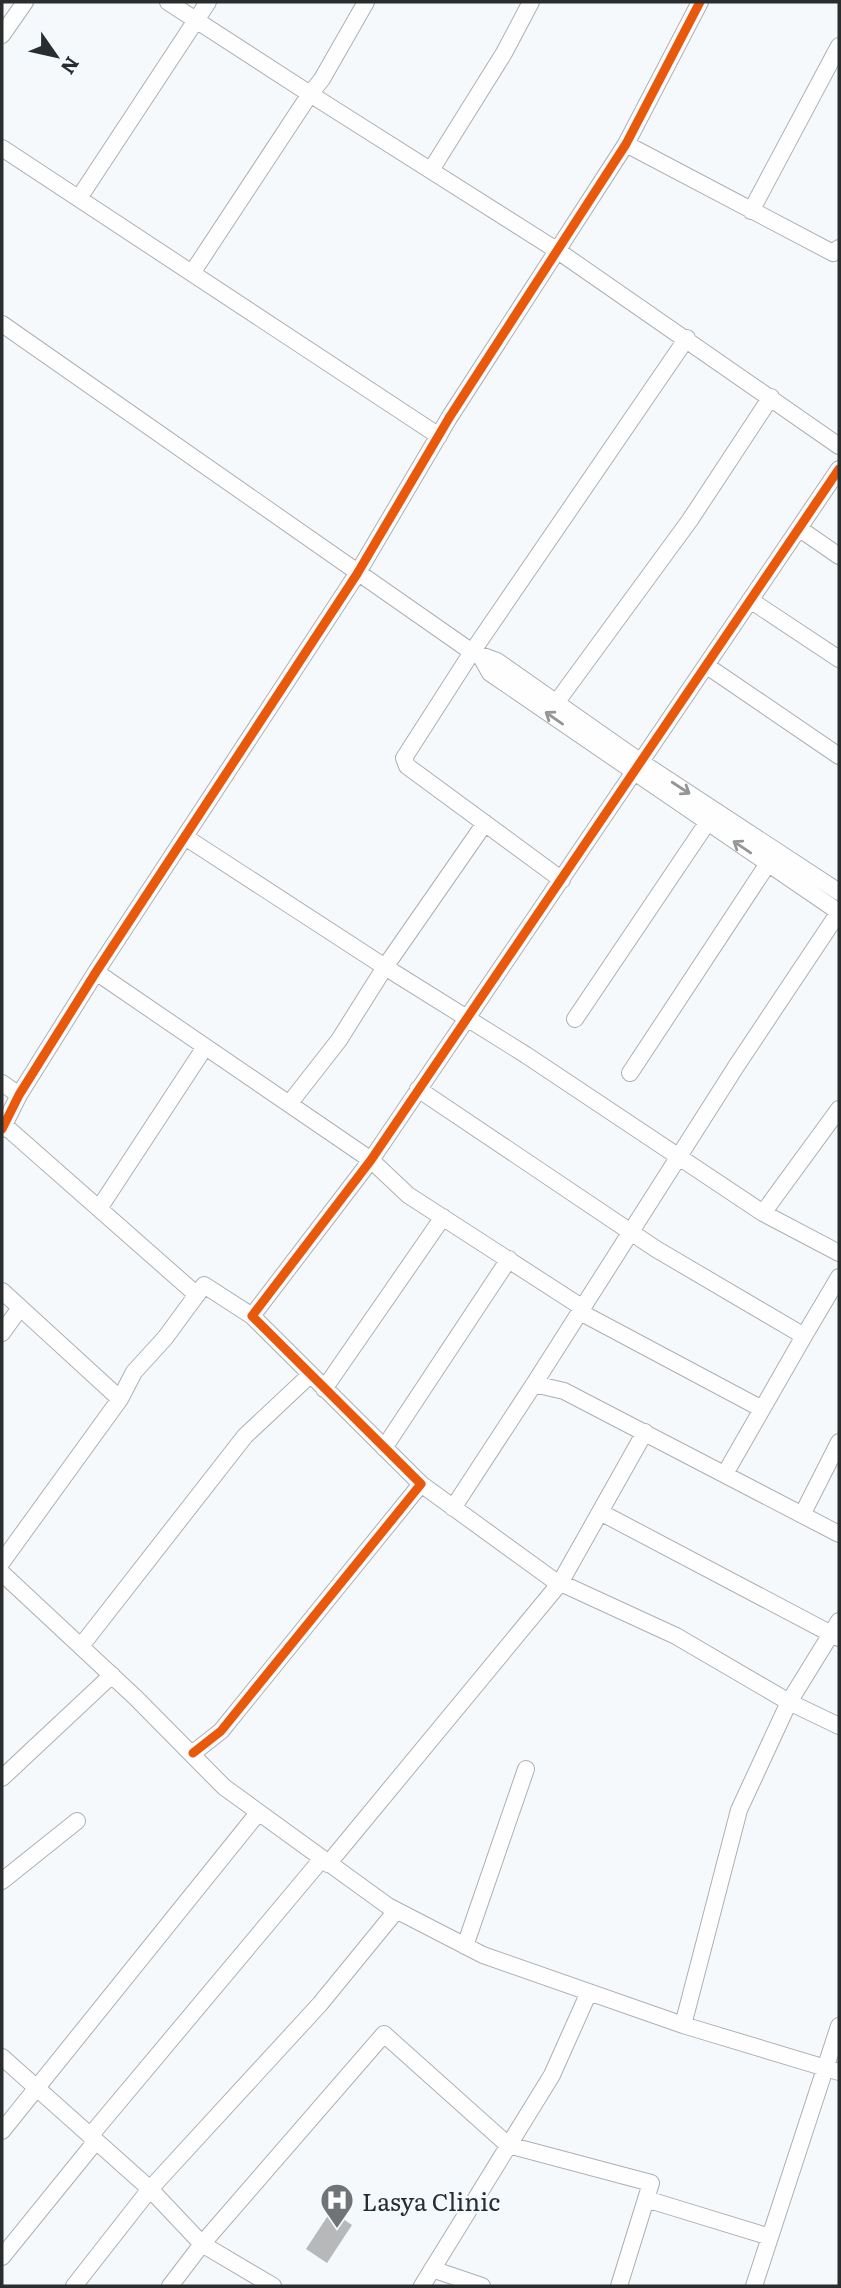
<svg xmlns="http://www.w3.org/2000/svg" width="841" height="2288" font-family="Literata,serif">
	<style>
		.building { fill: #b6b8ba }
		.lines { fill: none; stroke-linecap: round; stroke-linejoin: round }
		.minor-casing { stroke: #adb0b2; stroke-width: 18 }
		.minor { stroke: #fefeff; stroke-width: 16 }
		.cycleway-casing { stroke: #f3faff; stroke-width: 13 }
		.cycleway { stroke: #e8590c; stroke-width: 9 }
		.oneway { stroke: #949696 }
		.labels { text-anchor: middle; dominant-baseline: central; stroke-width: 5; stroke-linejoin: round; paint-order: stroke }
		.poi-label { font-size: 24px; fill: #2a2d2e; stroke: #f3faff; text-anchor: start }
	</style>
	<rect width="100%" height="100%" fill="#f6f9fc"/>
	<!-- building -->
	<path class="building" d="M331 2211 352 2225 327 2263 306 2249Z"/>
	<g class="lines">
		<defs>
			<path id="minor" d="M168 2 310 94 192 273
				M366 2 322 79 310 94 558 251 839 446
				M2 35 25 2
				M626 144 833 253 839 248
				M2 148 439 436
				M431 170 504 53 531 2
				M79 198 208 2
				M751 211 839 46
				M2 324 472 652 497 661 641 762 839 892
				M800 529 839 556
				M750 600 839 659
				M481 657 490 673 839 912
				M707 666 839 756
				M556 703 690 520 771 397
				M185 837 385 967 485 823
				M562 880 407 766 404 758 472 652 687 338
				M839 912 737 1065 534 1384 564 1391 839 1534
				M96 972 371 1160 408 1195 583 1308
				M575 1019 707 823
				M630 1073 767 865
				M2 1083 19 1095
				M418 1089 656 1249 804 1336 839 1277
				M289 1104 339 1040 385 967 526 1055 763 1213
				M839 1109 763 1213 839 1253
				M4 1125 197 1295
				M2 1129 19 1095 96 972 357 574 449 418 626 144 700 2
				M100 1207 205 1047
				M2 1291 120 1399
				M580 1312 762 1409
				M2 1333 20 1308
				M324 1389 443 1217
				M384 1448 509 1259
				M726 1472 804 1336
				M421 1484 552 1579 676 1636 789 1702 839 1726
				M453 1508 534 1384
				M600 1512 839 1638
				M803 1513 839 1442
				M2 1562 120 1399 134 1372 165 1338 204 1285 252 1316
				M2 1573 136 1698 224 1787 388 1906 483 1955 683 2025 839 2072
				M81 1646 245 1436 310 1375
				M193 1753 221 1731 421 1484 252 1316 371 1160 839 469
				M2 1778 112 1675
				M328 1864 560 1583 645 1432
				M2 1881 77 1821
				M465 1946 526 1769
				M683 2025 739 1810 789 1702 839 1621
				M2 2057 150 2189 320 2004 396 1911
				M2 2131 258 1813
				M90 2136 321 1860
				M646 2199 770 2237
				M2 2257 96 2141
				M432 2269 482 2286
				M74 2286 150 2189 202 2244 384 2034 508 2145 651 2183 619 2286
				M170 2286 202 2244 273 2286
				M422 2286 552 2075 589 1992
				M754 2286 839 2026"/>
		</defs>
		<!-- minor casing -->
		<use href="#minor" class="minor-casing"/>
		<!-- minor -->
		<use href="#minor" class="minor"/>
		<defs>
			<path id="cycleway" d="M2 1129 19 1095 96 972 357 574 449 418 626 144 700 2
				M193 1753 221 1731 421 1484 252 1316 371 1160 839 469"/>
		</defs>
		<!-- cycleway casing -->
		<use href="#cycleway" class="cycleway-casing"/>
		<!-- cycleway -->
		<use href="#cycleway" class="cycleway"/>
	</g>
	<!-- one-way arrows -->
	<defs><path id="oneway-shaft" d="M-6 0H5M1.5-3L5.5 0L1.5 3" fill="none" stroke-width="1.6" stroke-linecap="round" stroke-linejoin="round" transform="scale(1.75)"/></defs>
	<g class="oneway">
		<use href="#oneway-shaft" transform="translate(554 718) rotate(-145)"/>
		<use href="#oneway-shaft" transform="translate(681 788) rotate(33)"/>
		<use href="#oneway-shaft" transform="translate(742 847) rotate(-146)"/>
	</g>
	<!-- icons -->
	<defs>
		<symbol id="hospital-pin" viewBox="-11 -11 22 30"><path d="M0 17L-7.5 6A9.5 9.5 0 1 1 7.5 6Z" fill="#717476" stroke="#f3faff"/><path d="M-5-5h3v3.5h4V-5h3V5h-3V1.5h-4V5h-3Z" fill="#fff"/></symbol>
	</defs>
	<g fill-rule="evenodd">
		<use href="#hospital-pin" x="318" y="2181" width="38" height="52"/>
	</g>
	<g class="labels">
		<!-- poi labels -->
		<g class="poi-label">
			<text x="362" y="2200">Lasya Clinic</text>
		</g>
	</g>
	<!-- border -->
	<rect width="841" height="2288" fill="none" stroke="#2a2d2e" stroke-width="7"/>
	<!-- north arrow -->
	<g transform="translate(56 56) rotate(124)" stroke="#f3faff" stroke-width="5" paint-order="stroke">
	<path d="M0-5L12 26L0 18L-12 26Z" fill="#2a2d2e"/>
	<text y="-10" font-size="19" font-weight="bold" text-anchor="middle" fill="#2a2d2e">N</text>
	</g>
</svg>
